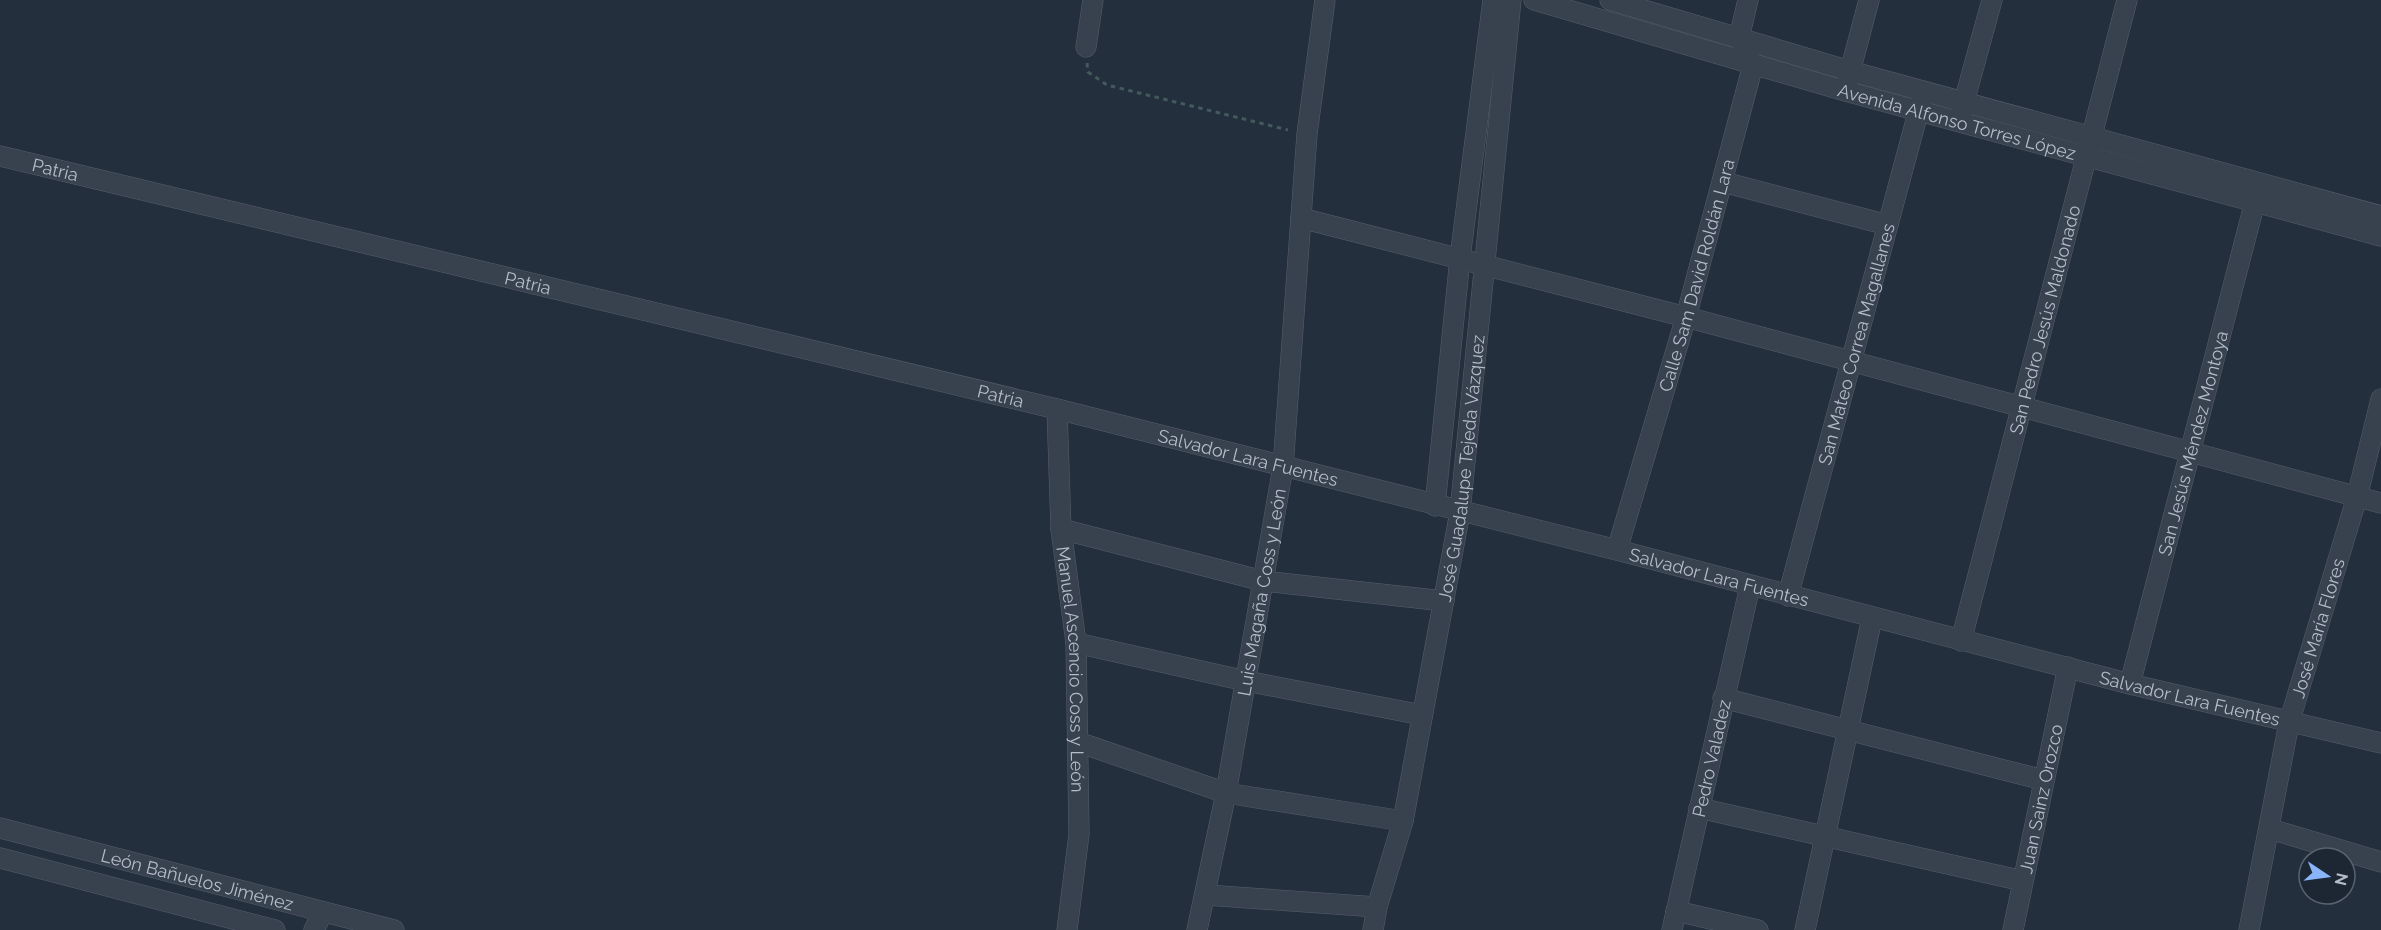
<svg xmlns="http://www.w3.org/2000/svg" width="2381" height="930" font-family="Raleway,sans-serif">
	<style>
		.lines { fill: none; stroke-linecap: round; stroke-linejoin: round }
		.street-casing { stroke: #565f6c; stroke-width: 21 }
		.path { stroke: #44595c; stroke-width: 3; stroke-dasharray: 4.5 4.5; stroke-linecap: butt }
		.street { stroke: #38414e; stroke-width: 20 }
		.labels { text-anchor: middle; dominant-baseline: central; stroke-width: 4.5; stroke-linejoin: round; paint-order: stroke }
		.street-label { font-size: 18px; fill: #b4bcc9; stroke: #1d2633 }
	</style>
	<rect width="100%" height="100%" fill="#242f3e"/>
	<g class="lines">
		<defs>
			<g id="street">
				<path id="s1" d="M1534 0 1845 91 2381 236"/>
				<path d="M1610 0 1850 71 2381 216"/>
				<path d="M1086 47 1093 0"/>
				<path d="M1847 83 1869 0"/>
				<path d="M1961 113 1992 0"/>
				<path id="s2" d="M0 156 1057 409 1617 550 2130 684 2381 743"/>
				<path d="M1723 182 1888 225"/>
				<path d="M1301 218 1686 317 2381 503"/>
				<path id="s3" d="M1057 409 1061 529 1076 643 1079 834 1067 930"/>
				<path d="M1435 506 1460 258 1493 0"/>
				<path d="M1061 529 1263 581 1444 601"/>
				<path id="s4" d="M1617 550 1686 317 1753 65 1739 38 1748 0"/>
				<path id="s5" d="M1788 596 1922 98"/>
				<path id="s6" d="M1961 641 2127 0"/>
				<path d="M1076 643 1246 681 1422 715"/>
				<path id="s7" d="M2130 684 2258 190"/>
				<path d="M1723 698 2043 780"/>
				<path d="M1078 742 1226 793 1403 821"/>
				<path d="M1699 808 2023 881"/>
				<path id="s8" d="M0 828 394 930"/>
				<path d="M2270 829 2381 862"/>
				<path d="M0 858 275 930"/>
				<path d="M1206 895 1377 907"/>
				<path d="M1676 911 1758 930"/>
				<path d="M314 930 323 912"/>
				<path id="s9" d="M1197 930 1226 793 1283 467 1307 134 1325 0"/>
				<path id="s10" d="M1373 930 1377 907 1403 821 1460 512 1511 0"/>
				<path id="s11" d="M1672 930 1750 586"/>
				<path d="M1805 930 1872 618"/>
				<path id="s12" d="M2013 930 2068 667"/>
				<path id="s13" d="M2249 930 2289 723 2357 497 2381 399"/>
			</g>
		</defs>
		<!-- street casing -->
		<use href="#street" class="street-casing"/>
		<!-- path -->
		<path class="path" d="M1087 63 1088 72 1107 85 1288 130"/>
		<!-- street -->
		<use href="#street" class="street"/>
	</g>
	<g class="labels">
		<!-- street labels -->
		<g class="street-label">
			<text stroke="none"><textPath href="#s1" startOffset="440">Avenida Alfonso Torres López</textPath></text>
			<text stroke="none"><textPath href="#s2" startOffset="57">Patria</textPath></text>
			<text stroke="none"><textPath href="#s4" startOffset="286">Calle Sam David Roldán Lara</textPath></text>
			<text stroke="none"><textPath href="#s2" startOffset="543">Patria</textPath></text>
			<text stroke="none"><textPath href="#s6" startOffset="332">San Pedro Jesús Maldonado</textPath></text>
			<text stroke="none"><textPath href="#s5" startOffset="261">San Mateo Correa Magallanes</textPath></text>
			<text stroke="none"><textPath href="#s2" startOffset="1029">Patria</textPath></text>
			<text stroke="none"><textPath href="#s7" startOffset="249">San Jesús Méndez Montoya</textPath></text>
			<text stroke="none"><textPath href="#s2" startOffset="1284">Salvador Lara Fuentes</textPath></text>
			<text stroke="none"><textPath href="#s10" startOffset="471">José Guadalupe Tejeda Vázquez</textPath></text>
			<text stroke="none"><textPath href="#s2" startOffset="1770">Salvador Lara Fuentes</textPath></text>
			<text stroke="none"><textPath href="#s9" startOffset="344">Luis Magaña Coss y León</textPath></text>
			<text stroke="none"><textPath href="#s13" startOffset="310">José María Flores</textPath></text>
			<text stroke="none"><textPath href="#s3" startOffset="261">Manuel Ascencio Coss y León</textPath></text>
			<text stroke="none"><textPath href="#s2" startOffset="2256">Salvador Lara Fuentes</textPath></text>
			<text stroke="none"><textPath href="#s11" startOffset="176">Pedro Valadez</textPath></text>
			<text stroke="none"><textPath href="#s12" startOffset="134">Juan Sainz Orozco</textPath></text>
			<text stroke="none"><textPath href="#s8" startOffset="204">León Bañuelos Jiménez</textPath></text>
		</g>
	</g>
	<!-- north arrow -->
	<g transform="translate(2327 876) rotate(103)"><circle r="28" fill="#1d2633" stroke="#59626f" stroke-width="1.5"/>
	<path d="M0-4.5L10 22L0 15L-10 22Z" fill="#8ab4f8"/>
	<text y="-9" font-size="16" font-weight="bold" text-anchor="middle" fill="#b4bcc9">N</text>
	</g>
</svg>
